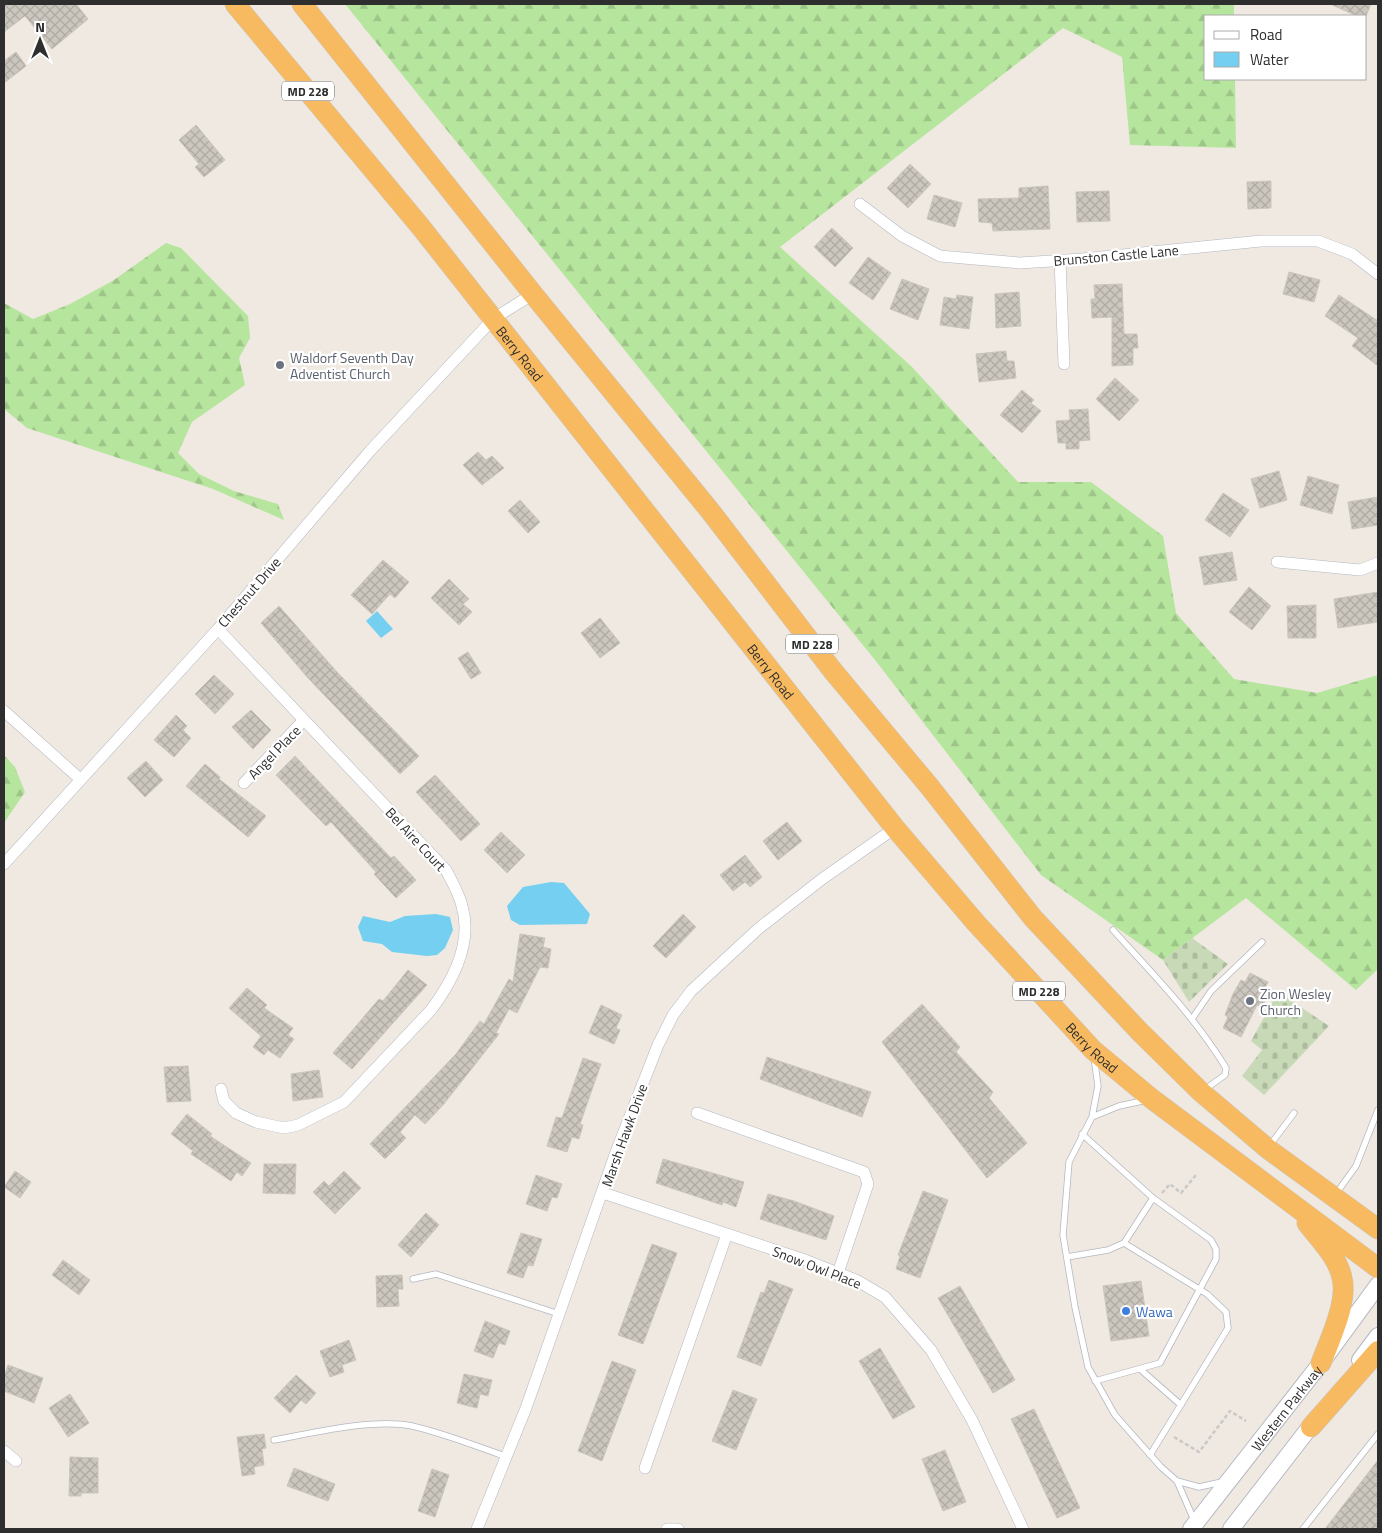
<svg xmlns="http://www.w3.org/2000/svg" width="1382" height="1533" font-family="'Titillium Web',sans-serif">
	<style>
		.forest { fill: url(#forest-firs) }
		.cemetery { fill: url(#cemetery-stones) }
		.water { fill: #75cff0 }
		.building { fill: url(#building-cross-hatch); stroke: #cbc5ba }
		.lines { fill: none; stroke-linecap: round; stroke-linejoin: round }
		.service-casing { stroke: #b4b7c1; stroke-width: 7 }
		.minor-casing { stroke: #b4b7c1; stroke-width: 12 }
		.secondary-casing { stroke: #b4b7c1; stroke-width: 18 }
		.trunk-casing { stroke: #c9c9c9; stroke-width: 21 }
		.path { stroke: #c9c9c9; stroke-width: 2.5; stroke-dasharray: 4 2.5; stroke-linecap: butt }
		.service { stroke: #fff; stroke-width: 5.5 }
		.minor { stroke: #fff; stroke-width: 11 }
		.secondary { stroke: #fff; stroke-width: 16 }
		.trunk { stroke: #f8ba60; stroke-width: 20 }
		.worship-dot { fill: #6b7280; stroke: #fff; stroke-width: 2 }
		.shop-dot { fill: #3f7fe0; stroke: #fff; stroke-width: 2 }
		.labels { text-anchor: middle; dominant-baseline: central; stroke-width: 4.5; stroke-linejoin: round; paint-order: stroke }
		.shield { fill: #fff; stroke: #6d6d6d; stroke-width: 1 }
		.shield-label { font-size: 12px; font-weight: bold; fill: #2e2e2e }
		.street-label { font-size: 14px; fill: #2e2e2e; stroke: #fff }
		.worship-label { font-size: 14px; fill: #5b616d; stroke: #fff; text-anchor: start }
		.shop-label { font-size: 14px; fill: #366cbe; stroke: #fff; text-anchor: start }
	</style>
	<defs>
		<pattern id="forest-firs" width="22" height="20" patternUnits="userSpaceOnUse" patternTransform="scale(1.25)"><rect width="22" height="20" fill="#b6e59e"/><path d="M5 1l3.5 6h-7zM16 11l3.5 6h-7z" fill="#9dc588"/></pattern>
		<pattern id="cemetery-stones" width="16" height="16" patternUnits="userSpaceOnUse" patternTransform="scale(1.25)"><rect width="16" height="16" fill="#c8d9b8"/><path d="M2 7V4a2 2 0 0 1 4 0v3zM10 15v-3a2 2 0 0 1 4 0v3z" fill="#acbb9e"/></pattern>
		<pattern id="building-cross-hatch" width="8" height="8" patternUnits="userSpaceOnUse" patternTransform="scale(1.25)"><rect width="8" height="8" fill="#cbc7bf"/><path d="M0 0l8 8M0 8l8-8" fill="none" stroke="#afaba4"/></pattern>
	</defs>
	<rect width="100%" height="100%" fill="#efe9e1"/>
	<!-- forest -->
	<path class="forest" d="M345 4H1234V16H1206V79H1235L1236 148 1130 145 1122 57 1063 28 780 247 912 367 1018 482H1091L1163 536 1176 613 1234 679 1317 693 1378 675V969L1356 990 1246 898 1163 960 1041 875 875 660Z
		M166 243 181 248 248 316 250 338 239 358 245 385 192 422 178 453 199 474 234 491 278 504 284 520 213 489 27 428 4 409V303L33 319 70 304 114 280Z
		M4 755 15 767 25 792 4 823Z"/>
	<!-- cemetery -->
	<path class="cemetery" d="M1192 938 1228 964 1189 1002 1163 960Z
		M1278 992 1329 1026 1264 1095 1242 1076 1262 1050 1251 1041Z"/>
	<!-- water -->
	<path class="water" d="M377 611 393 629 381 638 366 621Z
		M551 882 564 883 590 914 587 924 520 925 511 920 507 906 523 887Z
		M436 914 450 917 453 930 445 948 437 955 427 956 392 952 382 944 363 941 358 927 363 916 390 922 405 916Z"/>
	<!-- building -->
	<path class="building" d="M4 4H76L88 19 52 49 25 16 4 32Z
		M1330 4H1371L1366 16H1357Z
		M16 52 26 66 4 83V61Z
		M196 125 225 160 204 177 195 167 199 164 179 140Z
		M910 164 931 184 908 208 887 188Z
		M1271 181V208L1248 209 1247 182Z
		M1048 186 1050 229 993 231 992 223 979 222 978 199 1019 198V188Z
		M1109 191 1110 221 1077 222 1076 192Z
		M934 195 962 203 955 227 927 219Z
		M832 228 853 248 835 267 814 247Z
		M868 257 891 273 873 300 849 283Z
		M1289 272 1320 280 1314 302 1283 294Z
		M902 279 929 289 918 320 890 309Z
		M1122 284 1124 334H1137L1138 348H1133V365L1112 366V317L1092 318 1091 299H1095L1094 285Z
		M1019 292 1021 326 996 328 995 294Z
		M957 295 973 297 969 329 940 325 944 297 956 299Z
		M1339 295 1378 321V366L1352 346 1358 338 1325 316Z
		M1006 351 1007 361H1014L1016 378 979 382 976 354Z
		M1115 378 1139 400 1119 421 1096 399Z
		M1022 390 1034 400 1031 403 1041 411 1022 433 1000 415Z
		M1088 409 1090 440 1079 441V449H1066V443H1058L1056 421 1070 420 1069 410Z
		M478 452 486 460 492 456 504 468 482 485 463 465Z
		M1279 471 1287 500 1260 508 1251 479Z
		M1308 476 1339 485 1332 514 1300 505Z
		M1223 493 1249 510 1230 537 1205 520Z
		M1378 497V525L1352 529 1348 502Z
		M520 500 540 522 528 533 508 511Z
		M1232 552 1237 580 1204 585 1199 557Z
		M383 560 409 582 395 598 390 594 372 614 351 595Z
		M449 579 469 599 463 604 472 612 459 625 431 598Z
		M1249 587 1271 606 1252 630 1229 612Z
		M1378 592V622L1338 628 1334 599Z
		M1316 605V638H1288L1287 606Z
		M279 606 337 672 419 756 400 774 308 678 261 623Z
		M600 618 620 643 600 658 581 633Z
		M468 652 481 673 471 679 458 658Z
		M214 675 234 694 215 714 195 694Z
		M251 710 271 730 253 749 232 727Z
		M176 715 187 726 183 730 191 738 174 757 154 740Z
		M295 756 391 858 394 856 416 880 396 898 374 874 376 872 331 822 326 826 276 775Z
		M146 761 163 780 145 797 127 778Z
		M205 764 220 777 219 779 266 816 248 837 186 786Z
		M435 775 480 824 461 841 416 792Z
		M787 822 802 841 778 860 763 841Z
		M501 832 525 855 507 873 484 850Z
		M745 855 762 877 750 887 745 882 733 891 720 875Z
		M683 914 696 927 666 958 653 946Z
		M520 934 545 938 543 947 551 949 548 968 540 967 517 1013 509 1009 496 1033 499 1034 443 1105 425 1124 415 1115 400 1132 406 1138 385 1159 370 1144 456 1054 480 1021 484 1024 509 979 513 982Z
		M408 970 427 985 352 1069 333 1053 379 999 383 1001Z
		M1250 973 1268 982 1263 991 1268 994 1262 1007 1257 1005 1241 1037 1223 1028 1228 1017 1225 1015 1233 994 1241 980 1245 982Z
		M247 988 267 1005 264 1008 293 1028 288 1035 294 1039 280 1058 268 1050 264 1055 253 1047 261 1036 229 1008Z
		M922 1004 960 1047 956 1052 993 1092 989 1098 1027 1143 987 1178 882 1042Z
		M601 1005 622 1015 616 1028 620 1030 614 1044 589 1033Z
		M767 1057 871 1092 862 1117 760 1079Z
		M583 1058 601 1064 580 1124 583 1125 579 1139 572 1137 567 1152 547 1146 556 1117 562 1118Z
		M188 1066 191 1101 167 1102 164 1067Z
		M319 1070 323 1097 293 1101 291 1074Z
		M187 1114 212 1134 210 1136 251 1163 242 1176 237 1172 231 1181 191 1154 193 1151 171 1134Z
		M663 1159 744 1182 736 1207 723 1202 722 1205 656 1183Z
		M264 1164H296L295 1194 263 1193Z
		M15 1171 31 1182 20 1198 4 1187Z
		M344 1171 361 1188 335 1214 313 1192 324 1181 329 1186Z
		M536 1175 562 1184 557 1198 552 1197 547 1211 526 1204Z
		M923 1191 948 1200 920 1278 896 1269 900 1256 898 1255Z
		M768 1194 794 1201 834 1216 826 1240 760 1219Z
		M426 1213 439 1225 411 1257 398 1245Z
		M521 1233 542 1239 533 1266 528 1265 523 1278 507 1273Z
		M652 1244 677 1253 643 1344 618 1335Z
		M63 1260 90 1280 79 1295 52 1275Z
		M402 1275 403 1289H398L399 1306 377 1307 376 1276Z
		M769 1280 793 1289 761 1366 737 1357 761 1292 764 1293Z
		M1141 1281 1149 1336 1111 1341 1103 1286Z
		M960 1286 1015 1380 993 1393 938 1298Z
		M485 1321 510 1331 505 1345 499 1343 493 1358 474 1351Z
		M349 1340 356 1360 342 1365 344 1372 330 1377 320 1351Z
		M880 1348 915 1407 893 1419 859 1361Z
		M612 1361 636 1370 602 1461 578 1451Z
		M8 1365 43 1378 34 1403 4 1391V1377Z
		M464 1374 492 1380 488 1396 480 1394 477 1408 457 1403Z
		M296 1375 316 1393 306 1404 301 1400 290 1413 274 1398Z
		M733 1390 757 1399 736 1450 712 1441Z
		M70 1394 89 1423 68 1437 49 1408Z
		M1034 1409 1080 1508 1057 1518 1011 1419Z
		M264 1434 266 1448 262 1449 264 1465 254 1467 255 1474 242 1476 237 1437Z
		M945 1450 966 1502 943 1511 922 1459Z
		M70 1457 98 1458V1493H81V1496H69Z
		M1378 1460V1529H1325Z
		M294 1468 335 1484 328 1501 287 1486Z
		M432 1469 449 1475 435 1517 418 1511Z"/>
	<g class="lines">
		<defs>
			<path id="service" d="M1113 930C1153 974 1195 1017 1226 1068L1225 1075 1204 1090
				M1192 1019 1211 991 1262 942
				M1094 1057 1098 1086 1092 1117 1069 1162 1063 1235 1075 1307 1088 1367 1115 1415 1161 1467 1177 1481 1199 1487 1222 1482
				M1092 1117 1119 1106 1147 1100
				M1082 1134 1153 1198 1211 1240 1216 1249V1259L1160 1363 1095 1381
				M1270 1145 1294 1113
				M1338 1191 1356 1166 1378 1110
				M1124 1243 1207 1294 1226 1312 1228 1328 1150 1455
				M1067 1257 1108 1250 1124 1243 1153 1198
				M413 1279 436 1274 559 1314
				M1140 1369 1181 1405
				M274 1440C314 1433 373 1418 412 1426 443 1433 476 1446 507 1457
				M1177 1481 1194 1520
				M1303 1529 1378 1434"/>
			<path id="minor" d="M860 204 902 236 940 256 1020 263 1082 259 1261 241H1318L1352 254 1378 274
				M1060 260 1064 364
				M1277 562 1360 570 1378 563
				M218 629 446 870C452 882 459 893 462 906 473 943 452 982 431 1010L344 1102 298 1125 284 1128 256 1122 236 1113 224 1101 221 1089
				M4 711 80 779
				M244 783 304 720
				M4 864 218 629 370 451 493 319 533 294
				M697 1113 864 1172 868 1184 838 1273
				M603 1193 805 1260 856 1280 885 1297 931 1350 972 1420 1023 1529
				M4 1451 16 1461
				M645 1468 727 1234
				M477 1529 526 1408 616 1152 658 1045 673 1015 691 991 758 929 822 879 895 828
				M667 1529H678"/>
			<g id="secondary">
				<path d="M1360 1360 1378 1336"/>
				<path id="s1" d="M1191 1529 1321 1363 1378 1285"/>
				<path d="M1231 1529 1317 1418"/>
			</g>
			<g id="trunk">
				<path id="s2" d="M235 4 420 226 895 828 976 923 1093 1050 1152 1099 1378 1268"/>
				<path d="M302 4 533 294 711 512 833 671 929 786 1033 918 1139 1031 1201 1092 1268 1149 1378 1229"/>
				<path d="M1307 1223C1319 1239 1338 1257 1342 1278 1348 1302 1330 1339 1321 1363"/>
				<path d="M1311 1427 1378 1351"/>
			</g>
		</defs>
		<!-- service casing -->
		<use href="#service" class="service-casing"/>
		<!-- minor casing -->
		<use href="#minor" class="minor-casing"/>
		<!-- secondary casing -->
		<use href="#secondary" class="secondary-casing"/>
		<!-- trunk casing -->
		<use href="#trunk" class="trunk-casing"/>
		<!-- path -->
		<path class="path" d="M1162 1193 1170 1184 1181 1193 1196 1175
			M1174 1437 1199 1452 1230 1411 1246 1421"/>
		<!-- service -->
		<use href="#service" class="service"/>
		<!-- minor -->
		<use href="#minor" class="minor"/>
		<!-- secondary -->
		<use href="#secondary" class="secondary"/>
		<!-- trunk -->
		<use href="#trunk" class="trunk"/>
	</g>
	<!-- markers -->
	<g class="worship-dot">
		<circle cx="280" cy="365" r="5"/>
		<circle cx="1250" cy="1001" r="5"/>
	</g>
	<circle class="shop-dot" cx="1126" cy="1311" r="5"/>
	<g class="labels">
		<!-- shield labels -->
		<g class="shield">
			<rect x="282" y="81.5" width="52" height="19" rx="4"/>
			<rect x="786" y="634.5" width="52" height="19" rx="4"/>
			<rect x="1013" y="981.5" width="52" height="19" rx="4"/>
		</g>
		<g class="shield-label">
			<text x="308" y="91">MD 228</text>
			<text x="812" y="644">MD 228</text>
			<text x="1039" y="991">MD 228</text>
		</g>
		<!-- street labels -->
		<g class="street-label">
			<text transform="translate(1116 255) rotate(-5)">Brunston Castle Lane</text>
			<text stroke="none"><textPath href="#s2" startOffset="451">Berry Road</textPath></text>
			<text transform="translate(249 592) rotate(-49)">Chestnut Drive</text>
			<text stroke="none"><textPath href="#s2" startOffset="856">Berry Road</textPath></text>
			<text transform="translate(274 752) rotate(-46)">Angel Place</text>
			<text transform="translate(416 839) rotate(47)">Bel Aire Court</text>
			<text stroke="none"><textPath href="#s2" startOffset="1351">Berry Road</textPath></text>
			<text transform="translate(624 1135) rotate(-70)">Marsh Hawk Drive</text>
			<text transform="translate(817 1267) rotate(21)">Snow Owl Place</text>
			<text stroke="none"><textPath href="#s1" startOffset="154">Western Parkway</textPath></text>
		</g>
		<!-- worship labels -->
		<g class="worship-label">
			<text x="290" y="357">Waldorf Seventh Day<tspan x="290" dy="16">Adventist Church</tspan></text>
			<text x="1260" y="993">Zion Wesley<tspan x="1260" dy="16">Church</tspan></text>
		</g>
		<!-- shop labels -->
		<g class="shop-label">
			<text x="1136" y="1311">Wawa</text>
		</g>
	</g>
	<!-- border -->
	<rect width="1382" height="1533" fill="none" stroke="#2e2e2e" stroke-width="10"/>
	<!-- legend -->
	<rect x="1204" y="15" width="162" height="65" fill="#ffffff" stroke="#ababab"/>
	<rect x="1214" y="31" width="25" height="8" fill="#ffffff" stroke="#ababab"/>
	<text x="1250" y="40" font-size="15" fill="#2e2e2e">Road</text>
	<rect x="1214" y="52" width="25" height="15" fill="#75cff0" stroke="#ababab"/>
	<text x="1250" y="65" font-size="15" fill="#2e2e2e">Water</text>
	<!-- north arrow -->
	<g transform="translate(40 40)" stroke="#ffffff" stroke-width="4" paint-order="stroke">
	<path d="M0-4L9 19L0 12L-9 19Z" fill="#2e2e2e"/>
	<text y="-8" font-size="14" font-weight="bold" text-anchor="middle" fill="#2e2e2e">N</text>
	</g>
</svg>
